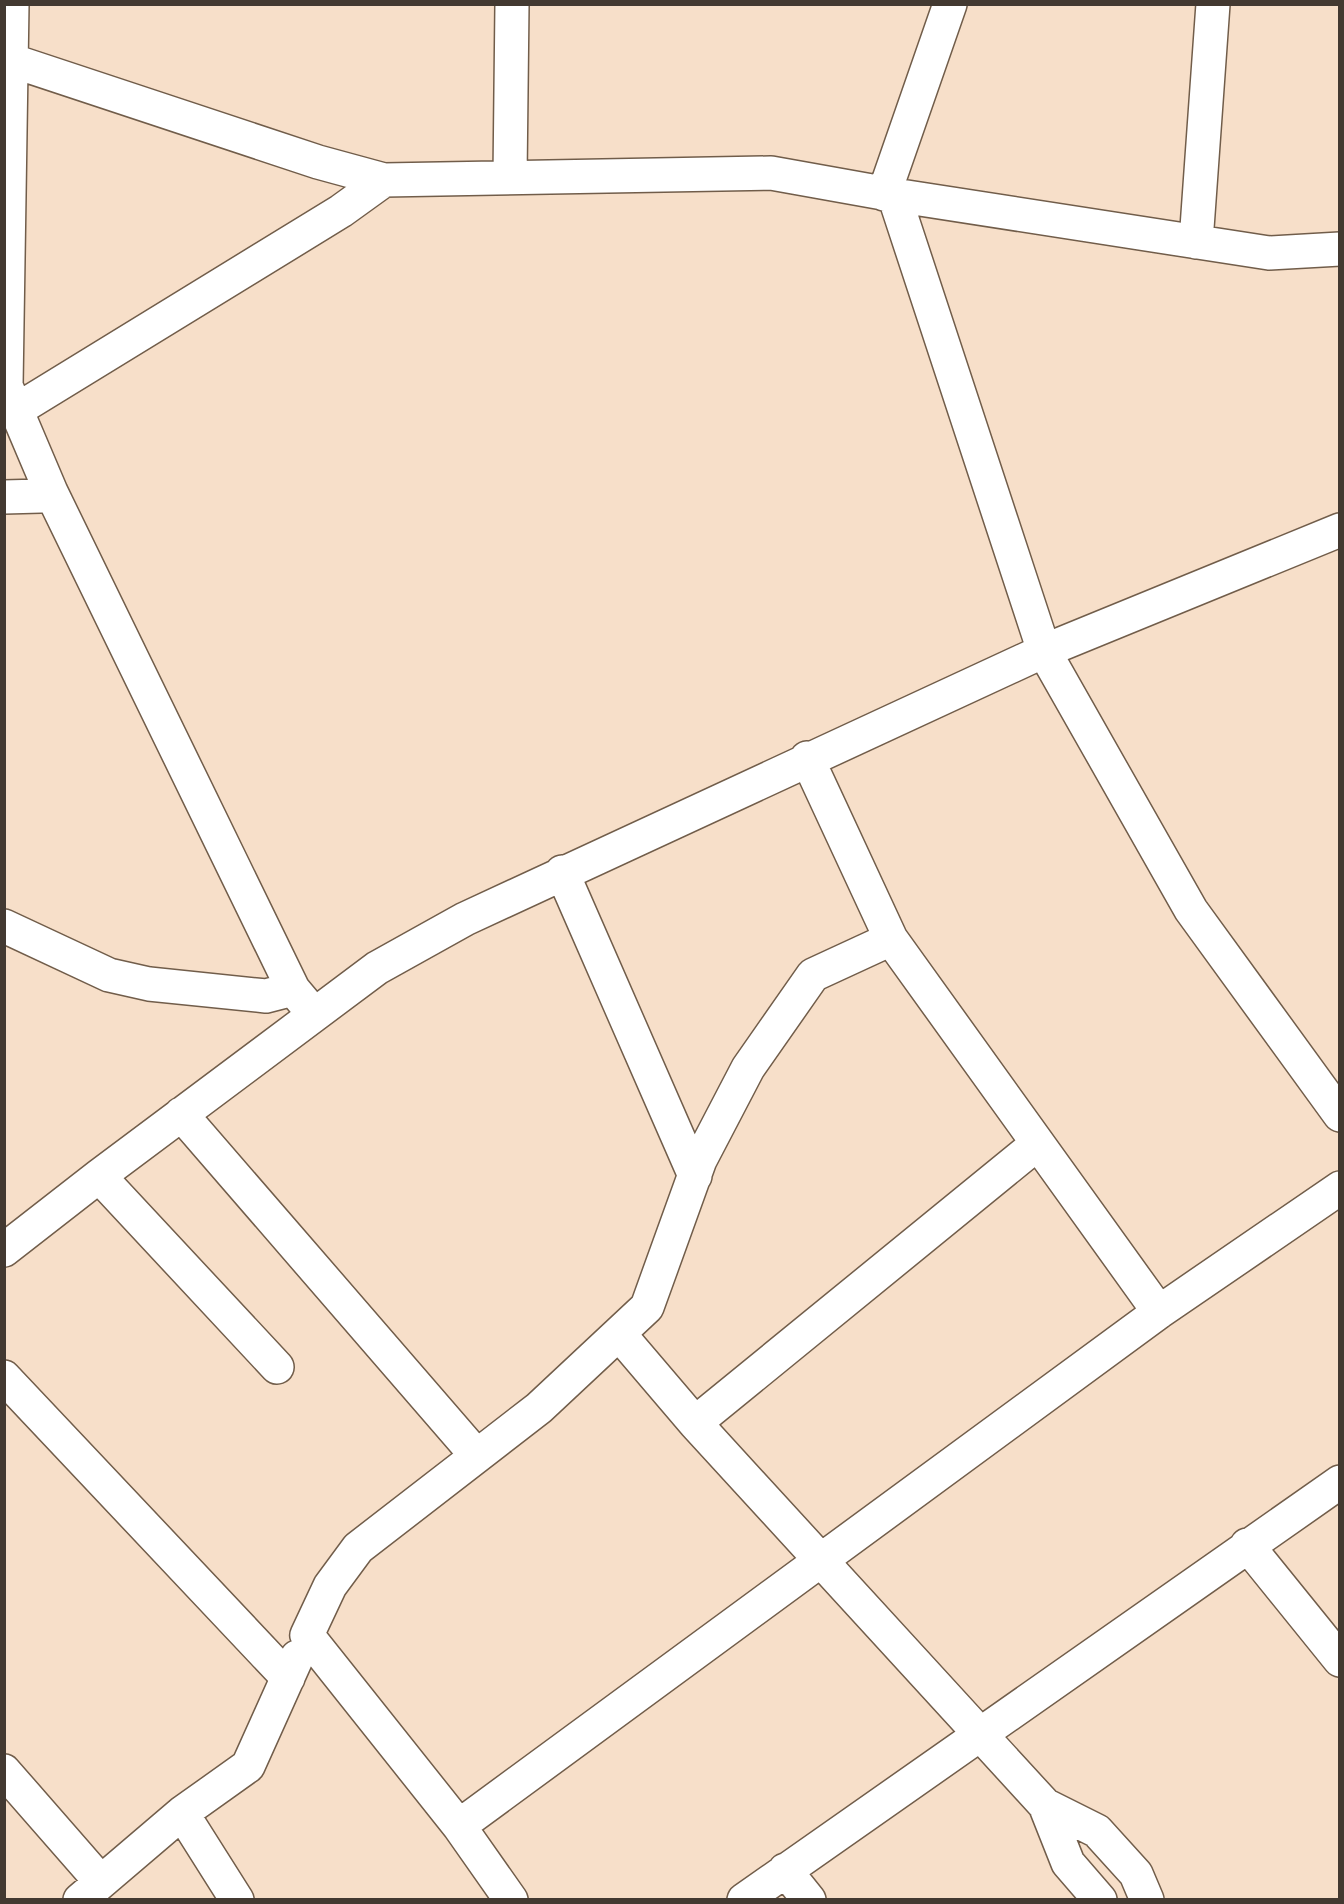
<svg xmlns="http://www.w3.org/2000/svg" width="1344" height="1904" font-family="'Fira Sans',sans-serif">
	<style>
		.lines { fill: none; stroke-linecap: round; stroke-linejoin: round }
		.minor-casing { stroke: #715d4a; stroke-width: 36 }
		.minor { stroke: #fff; stroke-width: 33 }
	</style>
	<rect width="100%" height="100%" fill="#f7dfc9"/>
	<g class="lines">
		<defs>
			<path id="minor" d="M12 4 6 386 51 492 293 989 314 1014
				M4 58 318 162 384 180 771 173 894 195 1269 253 1340 249
				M510 177 512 4
				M884 194 950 4
				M894 195 1044 651 1191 910 1340 1115
				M1196 242 1213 4
				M15 411 341 211 384 180
				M4 497 41 496 51 492
				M562 872 695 1176
				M4 926 109 975 149 984 266 996 293 989
				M891 939 1159 1312
				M181 1114 477 1456
				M99 1176 277 1367
				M4 1250 99 1176 377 968 465 919 1044 651 1340 530
				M620 1335 695 1423 1045 1805 1097 1831 1136 1874 1147 1900
				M4 1377 288 1678
				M695 1423 1037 1144
				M1247 1545 1340 1660
				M4 1771 101 1882
				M1045 1805 1068 1863 1100 1900
				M182 1813 237 1900
				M459 1826 1159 1312 1340 1188
				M785 1870 809 1900
				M80 1900 182 1813 248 1766 297 1657
				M511 1900 459 1826 307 1635 330 1586 358 1548 539 1408 647 1307 700 1160 748 1068 813 975 891 939 807 758
				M744 1900 1340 1482"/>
		</defs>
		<!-- minor casing -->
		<use href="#minor" class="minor-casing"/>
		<!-- minor -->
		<use href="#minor" class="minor"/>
	</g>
	<!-- border -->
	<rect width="1344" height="1904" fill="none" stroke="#433931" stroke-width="12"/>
</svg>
